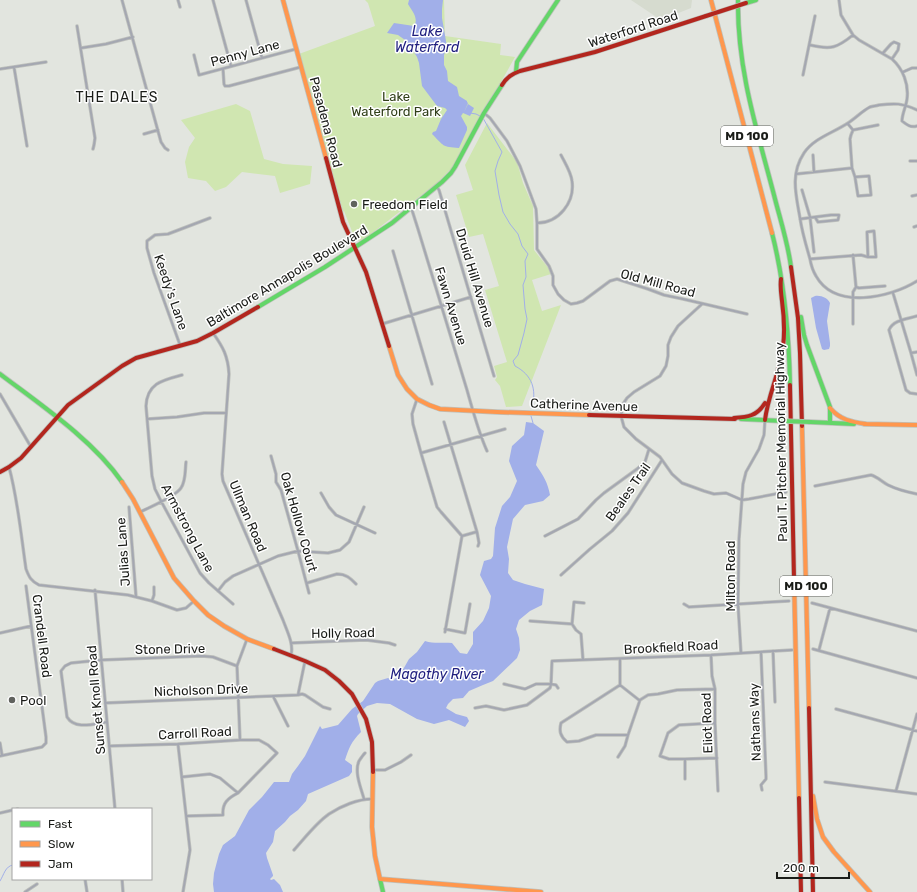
<svg xmlns="http://www.w3.org/2000/svg" width="917" height="892" font-family="Rubik,sans-serif">
	<style>
		.built { fill: #d6dbcf }
		.green { fill: #d0e6b1 }
		.water { fill: #a1afe9 }
		.lines { fill: none; stroke-linecap: round; stroke-linejoin: round }
		.stream { stroke: #a1afe9; stroke-width: 1 }
		.street-casing { stroke: #bec0bc; stroke-width: 3.5 }
		.fast-casing { stroke: #bec0bc; stroke-width: 5.5 }
		.slow-casing { stroke: #bec0bc; stroke-width: 5.5 }
		.jam-casing { stroke: #bec0bc; stroke-width: 5.5 }
		.street { stroke: #a4a7b1; stroke-width: 2 }
		.fast { stroke: #63d668; stroke-width: 4 }
		.slow { stroke: #ff974d; stroke-width: 4 }
		.jam { stroke: #b3261e; stroke-width: 4 }
		.fast-bridge-casing { stroke: #bec0bc; stroke-width: 5.5; stroke-linecap: butt }
		.jam-bridge-casing { stroke: #bec0bc; stroke-width: 5.5; stroke-linecap: butt }
		.fast-bridge { stroke: #63d668; stroke-width: 4 }
		.jam-bridge { stroke: #b3261e; stroke-width: 4 }
		.poi-dot { fill: #60625e; stroke: #fff; stroke-width: 1.5 }
		.labels { text-anchor: middle; dominant-baseline: central; stroke-width: 3; stroke-linejoin: round; paint-order: stroke }
		.shield { fill: #fff; stroke: #5f605d; stroke-width: 1 }
		.shield-label { font-size: 12px; font-weight: bold; fill: #1a1c18 }
		.street-label { font-size: 13px; fill: #1a1c18; stroke: #fff }
		.park-label { font-size: 13px; fill: #303f19; stroke: #fff }
		.poi-label { font-size: 13px; fill: #1a1c18; stroke: #fff; text-anchor: start }
		.water-label { font-size: 14px; font-style: italic; fill: #1f1e7f; stroke: #fff }
		.neighbourhood-label { font-size: 14px; letter-spacing: 1px; fill: #1a1c18; stroke: #fff }
	</style>
	<rect width="100%" height="100%" fill="#e2e5df"/>
	<!-- built -->
	<path class="built" d="M631 0H692L691 8 661 20Z"/>
	<!-- green -->
	<path class="green" d="M365 0H444L445 36 501 44 500 55 515 57 501 82 482 111 460 155 451 169 437 183 367 237H366L360 241 355 239 344 211 343 212 299 54 375 26 368 3Z
		M236 104 250 111 264 159 283 164 312 166 310 184 280 193 275 176 242 172 226 187 215 191 206 181 188 178 185 162 189 147 195 138 181 120Z
		M487 123 517 162 523 183 533 206 534 250 550 270 551 274 532 280 542 311 561 305 522 406 506 407 500 386 495 380 497 377 494 366 507 362 485 290 499 286 483 234 469 237 456 195 473 190 465 165Z"/>
	<!-- water -->
	<path class="water" d="M409 0H443L442 9V18L447 47 444 55V65L447 71 448 81 457 87 459 96 467 101V102L468 103 464 112 468 104 474 108 470 116 463 113 461 116 467 127V130L459 148C442 147 444 146 432 134L433 132 436 131 441 119 447 110 445 108 437 106 422 86 419 63 417 57 412 49 405 40 398 35 387 33 394 23 414 26C419 18 412 11 408 4Z
		M815 296C821 295 828 298 830 303L827 321 830 343V346L829 349 824 350 822 349 816 328 811 298Z
		M526 422 533 423 544 431 536 465C543 475 548 483 550 495L543 501 525 505 513 519 507 547 509 559 508 573 513 580 525 584 544 589 542 605 530 611 519 620 516 629 519 638 520 650 517 658 493 681 483 685 469 691 463 698 453 699 448 704 446 708 456 714 467 717 469 721 465 727 449 720 434 724 417 719 390 704 377 703 367 706 358 714 357 716 361 732C351 742 349 748 345 760L352 765V772L349 776 308 794 306 801 298 810 290 816 285 822 275 831 273 842 266 853 267 858 273 875V876L270 879 271 880 274 879 280 885 283 892H214L213 884 214 873 219 854 223 845 235 836 249 810 262 797 274 782H289L292 774 298 766 305 756 320 726 322 729 338 725 352 709 363 701 375 683 378 681 388 678 393 681 401 673 409 659 417 652 425 641C434 644 443 642 452 643L460 653 467 654 473 644V632L483 621 489 608 491 596 480 575 484 561 491 559 493 556 495 528 502 506 510 497 517 481 509 461 512 446 524 435Z"/>
	<g class="lines">
		<!-- stream -->
		<path class="stream" d="M470 113 476 114 480 116
			M483 118 502 152 498 161 495 171 499 195 503 212 510 224 518 234 522 246 528 254 525 261 526 277 523 285 525 309 527 319 524 333 518 355 513 361 515 366C532 375 537 389 532 408
			M531 416 533 423
			M0 881C4 875 5 866 13 865"/>
		<defs>
			<path id="street" d="M122 0 161 142 165 148 168 150
				M178 0 180 7
				M213 0 231 66
				M246 0 262 58
				M839 0 841 15 853 35 859 40 892 59C903 69 909 84 907 99 906 107 902 114 902 121 907 125 911 128 917 126
				M77 26 95 138 94 145 93 149
				M810 45C831 50 837 48 853 35
				M81 48 106 44 133 37
				M883 53 891 44 894 42 899 44 898 50 892 59
				M194 55 199 75 296 49
				M14 67 27 146
				M0 69 46 62
				M223 69 224 84 225 86H229L301 67
				M903 72 912 68H917
				M803 75 815 16
				M917 110C902 103 895 103 879 105 876 106 873 106 870 107 862 111 856 118 848 123 833 133 814 138 804 153 790 174 796 195 800 218 802 232 806 245 810 259 811 265 813 271 816 276 835 310 890 298 917 281
				M484 113 490 118 507 141 520 166 536 209 537 223V249L549 266 553 276V285L558 294 564 300 571 304 577 303 583 301 610 281 617 279 648 289 664 295 683 299 747 314
				M848 124 853 130 851 135 850 139 852 168 855 177
				M853 130 878 125
				M144 134 158 130
				M813 155 814 172
				M910 161H917
				M796 174 852 168
				M869 176 871 195 858 196 855 177Z
				M436 186 439 190 494 376
				M802 190 810 217 814 252
				M912 196 917 195
				M411 207 418 229 467 390C473 411 478 431 487 451
				M831 215H839L838 220 818 222 815 217Z
				M800 219 815 217
				M537 223C559 223 575 202 572 181 571 172 565 163 561 155
				M914 227 917 226
				M874 231 876 257H868L867 232Z
				M393 251 432 384
				M810 259 861 255 868 257
				M856 287 859 288 885 286
				M893 293 911 353 917 375
				M702 304 678 326 671 337 668 345V356L666 366 660 376 634 392 627 398 623 404 621 416 624 427 636 439 660 457 672 474 682 483 704 491 714 494 726 493 742 500 749 499 786 492
				M917 316C907 319 893 320 889 330L906 390 910 393 917 394
				M382 324 471 297
				M853 324V292L856 287 853 255
				M213 333C223 347 228 356 229 374L222 474 223 481 283 620C287 631 294 644 291 655
				M180 345 154 273 147 248V241L155 235 168 234 210 218
				M911 353 917 352
				M182 375C163 380 147 383 146 406L152 476 155 489 161 501 200 573 209 583 233 604
				M0 394 31 447
				M417 399 412 414 413 424 421 453 437 507 441 512 462 536
				M147 419 177 417 204 413H226
				M444 422 477 532 479 543 478 546
				M421 453 505 429
				M271 456 276 474V482L281 490 298 551 309 593
				M9 467C18 500 21 535 26 569 29 577 31 581 39 585L128 595 152 601 177 610 186 608 194 601
				M815 486 871 475C878 477 882 482 888 485 898 490 907 492 917 494
				M321 493 329 507 336 515 375 533
				M129 507 136 596
				M140 512C150 507 175 497 181 488 186 481 185 470 186 462
				M462 536 476 532
				M545 536 578 519 596 500 604 493 637 469 645 462 649 449
				M561 575 590 549 612 531 628 513 662 460
				M307 583 337 574C346 574 350 578 356 584
				M95 590 115 809
				M218 591 225 582 233 576 278 556 298 551 328 553 340 550 349 542 364 507
				M152 601 154 595V587
				M812 603 917 631
				M684 604 689 607 789 601
				M530 621 572 624
				M445 629 465 633 470 604
				M445 632 462 536
				M0 633 31 626
				M291 643 366 640 389 643 395 645
				M813 649 917 678
				M819 650 830 608
				M773 651 775 702
				M761 652 766 776V779L761 785 762 790
				M741 653 738 604 739 539 743 484 746 472 759 449 764 435 765 420
				M711 655 712 676 715 689V723L718 791
				M620 659V685L561 723C559 731 560 736 567 742L579 741 596 735H628
				M583 660 581 634 576 630 572 624 574 602 584 603
				M305 661 298 695 302 694 305 695 323 707 330 709
				M504 684 525 689 536 684H551L556 685 558 688
				M620 685 639 700
				M273 696 288 726
				M105 703 298 695
				M475 708 486 706 504 710 527 705 550 688 551 684 552 661 711 655 792 650
				M836 709 917 731
				M107 722C93 724 75 730 67 717L61 671 65 666 71 663 101 660 202 656 213 657 237 666
				M715 723 679 725 668 733 660 756 669 759H685L717 758
				M240 740 237 666 247 639
				M0 743 2 755
				M178 744 190 850 183 892
				M109 746 178 744 240 740H259L268 745 277 753 238 793C228 798 222 803 223 815L187 816
				M0 756 42 747 46 743V737L26 586
				M618 757 625 746 628 735 640 700 648 695 658 694 677 690 715 689
				M685 759V779
				M373 770H385L401 762 411 755
				M182 777 210 774 220 778 238 793
				M825 782 917 794
				M896 791 917 714
				M364 799C361 788 354 772 359 761 361 758 363 755 365 753
				M17 809H18
				M0 813 13 810
				M294 850C304 839 316 823 329 814 341 806 358 799 372 799
				M85 879 87 892
				M122 879 123 892
				M25 892 37 884"/>
			<path id="fast" d="M738 0C737 69 757 130 774 195 780 219 788 243 791 267
				M746 3 756 0
				M516 72 517 62 558 0
				M772 233C785 284 789 333 790 385
				M258 307 325 267 392 223 442 182 451 173 455 167 484 113 502 85
				M801 317 804 335 807 345 830 407V422
				M0 374C41 405 93 440 122 482
				M741 419 783 421
				M810 422 854 424
				M380 879 383 892"/>
			<path id="slow" d="M283 0 326 158
				M711 0 772 233
				M389 346 398 375 407 389 417 399 429 405 440 409 497 412 589 415
				M830 408C840 420 852 422 866 424
				M864 424 917 425
				M802 426 809 708
				M122 482 133 499 174 578 194 601 208 615 224 626 247 639 274 649
				M794 578 799 798
				M373 772 372 827 375 856 380 879 541 892
				M813 796 817 819 823 837 834 852 870 892"/>
			<path id="jam" d="M502 85C507 77 512 74 520 71L595 52 706 16
				M326 158 343 222 366 272 389 346
				M791 267 798 318 800 353 802 426
				M790 385 794 578
				M589 415 735 419
				M734 418C748 417 757 416 765 403
				M765 420C768 395 780 372 783 347 785 332 784 316 782 301 781 293 780 286 781 279
				M0 472 9 467 21 458 68 405 122 366 136 358 197 341 213 333 258 307
				M274 649 305 661 325 670 339 681 352 694 366 719 372 742 373 772
				M809 708 813 892
				M799 798 801 892"/>
		</defs>
		<!-- street casing -->
		<use href="#street" class="street-casing"/>
		<!-- fast casing -->
		<use href="#fast" class="fast-casing"/>
		<!-- slow casing -->
		<use href="#slow" class="slow-casing"/>
		<!-- jam casing -->
		<use href="#jam" class="jam-casing"/>
		<!-- street -->
		<use href="#street" class="street"/>
		<!-- fast -->
		<use href="#fast" class="fast"/>
		<!-- slow -->
		<use href="#slow" class="slow"/>
		<!-- jam -->
		<use href="#jam" class="jam"/>
		<defs>
			<path id="fast-bridge" d="M783 421 810 422"/>
			<path id="jam-bridge" d="M706 16 746 3"/>
		</defs>
		<!-- fast-bridge casing -->
		<use href="#fast-bridge" class="fast-bridge-casing"/>
		<!-- jam-bridge casing -->
		<use href="#jam-bridge" class="jam-bridge-casing"/>
		<!-- fast-bridge -->
		<use href="#fast-bridge" class="fast-bridge"/>
		<!-- jam-bridge -->
		<use href="#jam-bridge" class="jam-bridge"/>
	</g>
	<!-- markers -->
	<g class="poi-dot">
		<circle cx="354" cy="204" r="4"/>
		<circle cx="12" cy="700" r="4"/>
	</g>
	<g class="labels">
		<!-- shield labels -->
		<g class="shield">
			<rect x="721" y="126" width="52" height="20" rx="3"/>
			<rect x="780" y="576" width="52" height="20" rx="3"/>
		</g>
		<g class="shield-label">
			<text x="747" y="136">MD 100</text>
			<text x="806" y="586">MD 100</text>
		</g>
		<!-- street labels -->
		<g class="street-label">
			<text transform="translate(633 29) rotate(-18)">Waterford Road</text>
			<text transform="translate(245 53) rotate(-15)">Penny Lane</text>
			<text transform="translate(326 122) rotate(75)">Pasadena Road</text>
			<text transform="translate(287 276) rotate(-31)">Baltimore Annapolis Boulevard</text>
			<text transform="translate(475 278) rotate(73)">Druid Hill Avenue</text>
			<text transform="translate(658 283) rotate(15)">Old Mill Road</text>
			<text transform="translate(171 292) rotate(71)">Keedy's Lane</text>
			<text transform="translate(451 306) rotate(73)">Fawn Avenue</text>
			<text transform="translate(584 405) rotate(2)">Catherine Avenue</text>
			<text transform="translate(781 442) rotate(-91)">Paul T. Pitcher Memorial Highway</text>
			<text transform="translate(628 492) rotate(-55)">Beales Trail</text>
			<text transform="translate(248 516) rotate(67)">Ullman Road</text>
			<text transform="translate(299 522) rotate(74)">Oak Hollow Court</text>
			<text transform="translate(188 528) rotate(62)">Armstrong Lane</text>
			<text transform="translate(123 552) rotate(-94)">Julias Lane</text>
			<text transform="translate(730 576) rotate(-90)">Milton Road</text>
			<text transform="translate(343 633) rotate(-1)">Holly Road</text>
			<text transform="translate(42 636) rotate(83)">Crandell Road</text>
			<text transform="translate(671 647) rotate(-3)">Brookfield Road</text>
			<text transform="translate(170 649) rotate(-1)">Stone Drive</text>
			<text transform="translate(201 690) rotate(-2)">Nicholson Drive</text>
			<text transform="translate(96 700) rotate(-95)">Sunset Knoll Road</text>
			<text transform="translate(755 722) rotate(-92)">Nathans Way</text>
			<text transform="translate(707 723) rotate(-92)">Eliot Road</text>
			<text transform="translate(195 733) rotate(-3)">Carroll Road</text>
		</g>
		<!-- park labels -->
		<g class="park-label">
			<text x="396" y="96">Lake<tspan x="396" dy="15">Waterford Park</tspan></text>
		</g>
		<!-- poi labels -->
		<g class="poi-label">
			<text x="362" y="204">Freedom Field</text>
			<text x="20" y="700">Pool</text>
		</g>
		<!-- water labels -->
		<g class="water-label">
			<text x="427" y="31">Lake<tspan x="427" dy="16">Waterford</tspan></text>
			<text x="437" y="674">Magothy River</text>
		</g>
		<!-- neighbourhood labels -->
		<g class="neighbourhood-label">
			<text x="117" y="97">THE DALES</text>
		</g>
	</g>
	<!-- legend -->
	<rect x="12" y="808" width="140" height="72" fill="#ffffff" stroke="#a3a4a3"/>
	<rect x="20" y="821" width="20" height="6" fill="#63d668" stroke="#a3a4a3"/>
	<text x="48" y="828" font-size="12" fill="#1a1c18">Fast</text>
	<rect x="20" y="841" width="20" height="6" fill="#ff974d" stroke="#a3a4a3"/>
	<text x="48" y="848" font-size="12" fill="#1a1c18">Slow</text>
	<rect x="20" y="861" width="20" height="6" fill="#b3261e" stroke="#a3a4a3"/>
	<text x="48" y="868" font-size="12" fill="#1a1c18">Jam</text>
	<!-- scale -->
	<path d="M777 872v6h72v-6" fill="none" stroke="#1a1c18" stroke-width="2"/>
	<text x="783" y="872" font-size="12" fill="#1a1c18" stroke="#ffffff" stroke-width="3" paint-order="stroke">200 m</text>
</svg>
